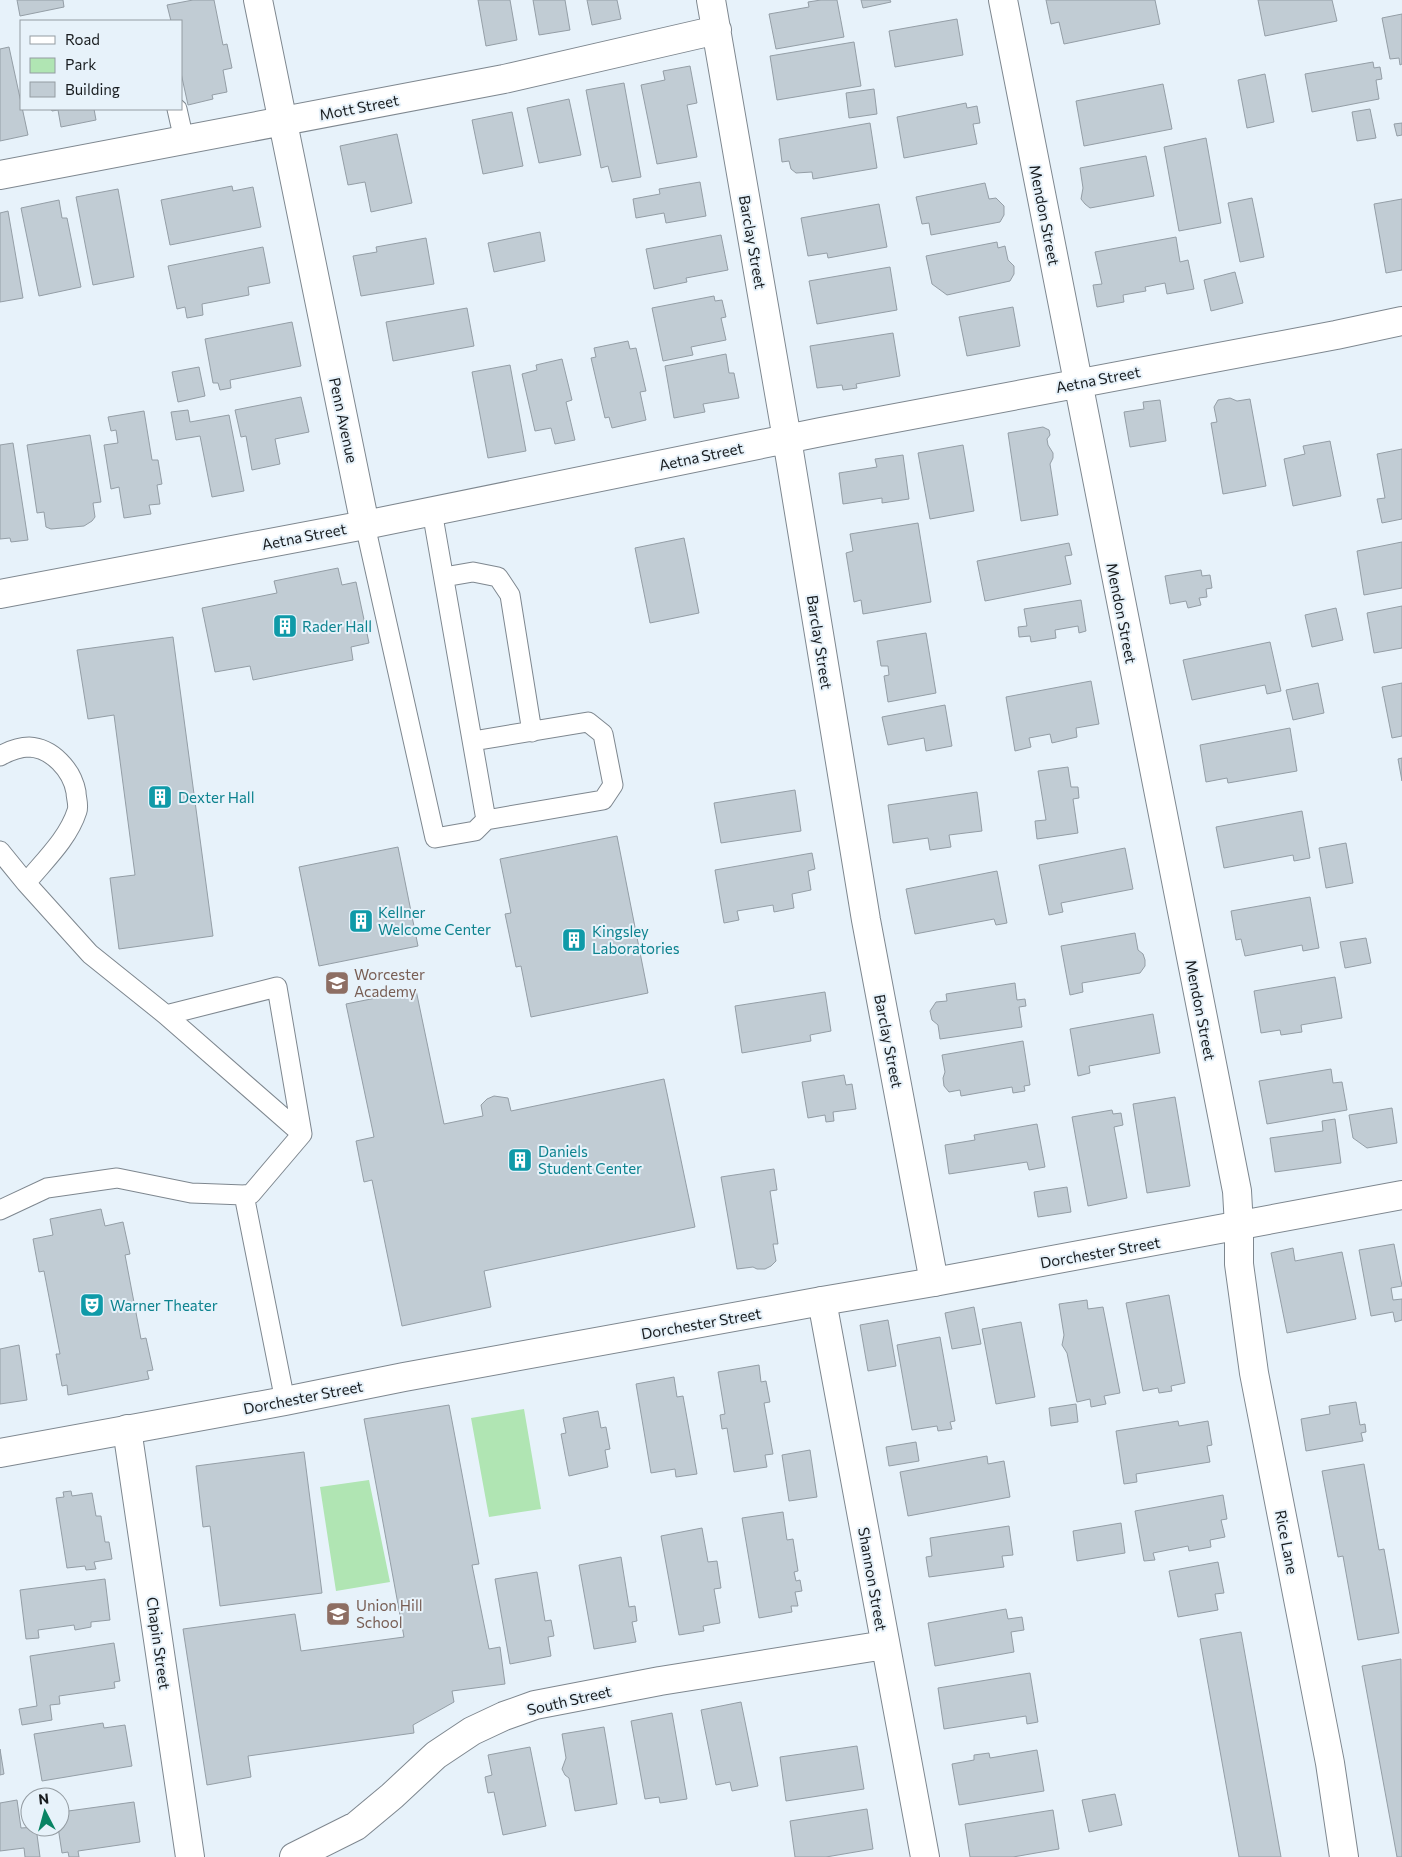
<svg xmlns="http://www.w3.org/2000/svg" width="1402" height="1857" font-family="Commissioner,sans-serif">
	<style>
		.green { fill: #b0e5b3 }
		.building { fill: #c1ccd4; stroke: #949ea6 }
		.lines { fill: none; stroke-linecap: round; stroke-linejoin: round }
		.lane-casing { stroke: #7e878f; stroke-width: 21 }
		.street-casing { stroke: #7e878f; stroke-width: 30 }
		.secondary-casing { stroke: #7e878f; stroke-width: 30 }
		.lane { stroke: #fff; stroke-width: 19 }
		.street { stroke: #fff; stroke-width: 28 }
		.secondary { stroke: #fff; stroke-width: 28 }
		.labels { text-anchor: middle; dominant-baseline: central; stroke-width: 4; stroke-linejoin: round; paint-order: stroke }
		.street-label { font-size: 15px; fill: #181c1f; stroke: #e7f2fa }
		.culture-label { font-size: 15px; fill: #0d838f; stroke: #e7f2fa; text-anchor: start }
		.education-label { font-size: 15px; fill: #785e54; stroke: #e7f2fa; text-anchor: start }
	</style>
	<rect width="100%" height="100%" fill="#e7f2fa"/>
	<!-- green -->
	<path class="green" d="M524 1409 541 1509 489 1517 471 1418Z
		M369 1480 390 1582 336 1591 320 1487Z"/>
	<!-- building -->
	<path class="building" d="M17 0H63L64 7 20 16Z
		M193 0H214L223 45 227 44 232 68 223 70 227 92 212 95 213 99 188 105 181 73V21H171L167 5Z
		M478 0H510L517 40 486 46Z
		M533 0H565L570 30 539 35Z
		M587 0H617L621 19 592 25Z
		M821 0H837L844 37 776 49 769 14 809 7 808 2Z
		M861 0H890L891 2 863 8Z
		M1046 0H1155L1160 24 1064 44 1059 22 1051 24Z
		M1258 0H1332L1337 21 1265 36Z
		M1402 14V64L1400 65 1399 58 1390 59 1382 18Z
		M957 19 963 55 895 67 889 31Z
		M854 42 861 86 777 100 770 56Z
		M9 47 28 135 0 141V49Z
		M1373 62 1374 68 1380 67 1382 79 1376 80 1379 99 1312 112 1305 74Z
		M690 66 697 103 687 105 697 157 657 164 641 85 665 80 663 71Z
		M1265 74 1274 122 1247 128 1238 80Z
		M624 83 641 177 612 182 608 166 601 168 586 90Z
		M1163 84 1172 129 1084 146 1076 101Z
		M874 89 877 114 849 118 846 93Z
		M569 99 581 155 539 163 527 108Z
		M966 103 967 108 977 106 980 123 973 124 977 144 904 158 897 117Z
		M51 109H94L96 120 61 127 58 110 52 111Z
		M1370 109 1376 138 1357 141 1352 112Z
		M512 112 523 166 483 174 472 120Z
		M870 123 877 168 813 179 812 172 796 173 791 169 789 161 782 162 779 139Z
		M1402 123V135L1397 136 1394 124Z
		M397 134 412 203 371 212 365 182 348 185 340 146Z
		M1206 138 1221 223 1179 231 1164 147Z
		M1146 156 1154 196 1090 208 1085 204 1081 199 1083 188 1080 168Z
		M700 182 706 216 666 223 664 213 636 218 633 199 660 194 659 189Z
		M985 183 989 199 996 198 1004 206V215L1000 222 931 235 929 223 922 224 916 197Z
		M232 186 233 191 253 187 261 227 170 245 161 200Z
		M118 189 134 277 93 285 76 197Z
		M1252 198 1264 257 1240 262 1228 203Z
		M1402 199V270L1386 273 1374 204Z
		M59 200 62 218H67L81 287 39 296 21 208Z
		M879 204 887 247 828 258 827 253 808 256 801 218Z
		M8 211 23 298 0 302V213Z
		M540 232 545 261 494 272 488 243Z
		M721 235 728 270 686 278 687 282 654 289 646 249Z
		M1176 237 1180 262 1188 260 1194 289 1167 294 1165 283 1145 287 1146 291 1123 295 1124 302 1097 307 1093 285 1102 284 1095 252Z
		M426 238 434 284 361 296 353 256 377 252 376 247Z
		M997 242 998 248 1005 246 1008 260 1014 266V274L1010 281 947 295 932 284 926 256Z
		M263 247 270 283 248 287 249 295 202 304 203 315 187 318 185 307 177 309 168 266Z
		M890 267 897 310 817 324 809 281Z
		M1235 272 1243 303 1211 311 1204 280Z
		M714 296 715 301 722 300 726 317 721 318 726 340 691 347 693 355 663 361 652 308Z
		M1013 307 1020 346 967 356 959 317Z
		M467 308 474 346 393 361 386 322Z
		M292 322 301 366 230 380 231 388 220 390 218 383H213L205 339Z
		M893 333 900 376 856 384 857 388 843 390 842 385 817 388 810 346Z
		M628 341 630 349 636 348 646 391 640 392 646 420 612 428 609 417 605 418 591 358 596 357 594 348Z
		M726 354 729 373H734L739 398 703 404 705 412 674 418 665 366Z
		M562 359 572 400 566 402 575 440 555 444 551 428 535 431 522 374 537 370 536 365Z
		M510 365 526 451 488 458 472 372Z
		M199 367 205 396 178 402 172 372Z
		M301 397 309 432 275 439 280 464 252 470 246 436 241 437 235 410Z
		M1230 398 1237 401 1250 399 1266 486 1223 494 1211 423 1217 422 1214 407 1218 400Z
		M1160 400 1166 441 1130 447 1124 412 1144 409 1143 402Z
		M188 410 190 422 229 415 244 491 212 497 200 436 176 440 171 412Z
		M144 411 152 460H158L162 484 157 485 160 504 149 505 151 514 124 518 119 487 111 489 104 445 118 443 116 430 111 431 108 417Z
		M1043 427 1049 430 1050 435 1047 439 1048 445 1053 453V458L1050 464 1058 515 1021 521 1008 433Z
		M90 435 101 502 93 503 95 517 92 521 84 526 51 529 46 527 44 512 37 513 27 445Z
		M1330 441 1341 496 1293 506 1284 459 1305 454 1303 446Z
		M13 443 28 540 11 542 10 538 0 539V445Z
		M963 445 974 511 930 519 918 453Z
		M1402 449V519L1382 523 1377 499 1385 498 1377 454Z
		M903 455 909 499 882 503V498L843 504 839 473 877 467 875 459Z
		M918 523 931 602 863 614 861 600 854 602 846 553 853 551 850 534Z
		M684 538 699 613 650 623 635 548Z
		M1402 542V588L1364 595 1357 551Z
		M1069 543 1072 555 1065 556 1071 584 985 601 977 561Z
		M338 568 342 585 356 582 369 643 351 647 353 660 253 680 250 666 215 672 202 608 277 593 274 581Z
		M1201 570 1202 576 1210 575 1212 588 1206 589 1207 597 1199 598 1201 605 1188 608 1186 601 1170 604 1165 576Z
		M1081 600 1086 631 1079 633 1078 626 1055 630 1056 638 1031 642 1030 636 1019 637 1018 627 1027 626 1024 609Z
		M1402 606V648L1374 653 1367 613Z
		M1336 608 1343 640 1312 647 1305 615Z
		M926 633 936 693 888 702 884 676 889 675 888 666H881L877 641Z
		M173 637 213 936 119 949 110 878 135 875 114 715 88 719 77 650Z
		M1270 642 1281 691 1267 694 1265 685 1192 700 1183 660Z
		M1091 681 1099 724 1076 728 1077 737 1052 743 1050 734 1029 738 1031 747 1015 751 1006 697Z
		M1318 683 1324 713 1293 720 1286 690Z
		M1402 683V736L1392 738 1382 687Z
		M945 705 952 746 926 751 924 738 888 745 882 717Z
		M1290 728 1297 771 1228 783 1227 778 1206 782 1200 745Z
		M1402 758V781L1398 759Z
		M1068 767 1071 787H1078L1079 798 1073 799 1078 833 1037 839 1035 821 1046 820 1038 771Z
		M795 790 801 831 721 843 714 803Z
		M977 792 982 831 949 835 951 847 930 850 928 838 893 843 888 805Z
		M1302 811 1310 858 1294 861 1293 855 1224 868 1216 827Z
		M617 836 648 993 531 1017 521 966 516 967 505 914 511 913 500 859Z
		M1346 843 1353 883 1326 888 1319 848Z
		M398 847 418 946 319 966 299 867Z
		M1125 848 1133 889 1061 903 1063 912 1049 915 1039 865Z
		M812 853 815 869 808 871 811 890 792 894 794 908 774 912 773 905 737 911 739 920 724 923 715 870Z
		M997 871 1007 923 996 925 994 919 915 934 906 889Z
		M1310 897 1319 948 1303 951 1302 945 1245 956 1241 939 1236 940 1231 911Z
		M1135 933 1138 950 1143 954 1145 960V966L1140 973 1082 983 1083 992 1070 995 1061 946Z
		M1366 938 1371 963 1345 968 1340 942Z
		M1335 977 1342 1018 1301 1025 1302 1032 1281 1035 1280 1030 1261 1033 1254 991Z
		M1015 983 1017 1000 1025 999 1026 1006 1019 1007 1022 1027 940 1039 938 1025 932 1020 930 1011 936 1002 947 1001 946 994Z
		M416 990 444 1124 483 1116 481 1105 487 1099 494 1096 508 1098 511 1111 664 1079 695 1227 484 1271 491 1307 402 1326 372 1180 364 1182 356 1141 374 1137 346 1004Z
		M825 992 831 1031 810 1035 811 1041 742 1053 735 1006Z
		M1153 1014 1160 1053 1089 1066 1090 1073 1078 1076 1070 1029Z
		M1023 1041 1030 1085 1024 1086 1025 1091 1013 1093 1012 1087 961 1096 960 1090 949 1092 944 1086 943 1078 945 1072 942 1055Z
		M1331 1069 1333 1083 1342 1082 1347 1110 1267 1124 1259 1081Z
		M844 1075 846 1085 852 1084 856 1109 833 1112 834 1121 826 1122 825 1115 808 1118 802 1082Z
		M1175 1097 1190 1186 1147 1193 1133 1104Z
		M1392 1108 1397 1143 1367 1148 1353 1138 1349 1115Z
		M1112 1110 1113 1114 1121 1113 1123 1125 1114 1127 1127 1198 1088 1206 1072 1117Z
		M1335 1119 1341 1163 1275 1172 1270 1138 1323 1131 1322 1121Z
		M1037 1124 1045 1167 1029 1170 1027 1162 949 1174 945 1145 975 1140 974 1135Z
		M774 1169 777 1190 770 1191 778 1244H773L776 1261 771 1266 765 1269H757L753 1267 737 1269 721 1177Z
		M1067 1187 1071 1212 1038 1217 1034 1192Z
		M101 1209 105 1226 123 1222 130 1254 125 1255 141 1339 146 1338 153 1370 147 1371 149 1379 68 1395 67 1385 62 1386 56 1354H60L44 1271 39 1272 33 1239 53 1235 50 1219Z
		M1394 1244 1402 1286 1391 1288 1393 1300 1402 1299V1320L1395 1322 1393 1312 1371 1316 1359 1250Z
		M1293 1248 1295 1261 1342 1252 1356 1319 1287 1333 1271 1253Z
		M1169 1295 1185 1383 1171 1386 1172 1391 1159 1393 1158 1388 1143 1391 1126 1303Z
		M1087 1300 1088 1309 1103 1307 1120 1393 1104 1396 1106 1404 1091 1407 1090 1399 1077 1402 1067 1353 1062 1345 1064 1335 1059 1304Z
		M974 1307 981 1344 952 1349 945 1313Z
		M888 1320 896 1366 868 1371 860 1325Z
		M1021 1322 1035 1397 996 1404 982 1329Z
		M940 1337 955 1421 950 1422 952 1429 938 1431 937 1426 912 1430 897 1345Z
		M19 1345 27 1400 0 1404V1349Z
		M759 1365 761 1382 766 1381 770 1402 764 1403 773 1454 765 1455 767 1467 734 1472 727 1428 722 1429 720 1415 725 1414 718 1372Z
		M674 1377 677 1397 683 1396 697 1474 676 1477 675 1469 651 1473 636 1384Z
		M1356 1402 1360 1425 1365 1424 1366 1432 1361 1433 1363 1441 1306 1451 1301 1419 1330 1414 1329 1406Z
		M1076 1404 1078 1422 1051 1426 1049 1408Z
		M449 1405 479 1564 472 1565 489 1649 500 1647 505 1684 452 1691 454 1702 413 1725 414 1733 248 1756 251 1777 207 1785 183 1629 295 1614 301 1651 404 1637 364 1419Z
		M598 1411 601 1428 606 1427 610 1449 605 1450 608 1467 569 1476 561 1434 566 1433 563 1418Z
		M1178 1421 1179 1426 1208 1421 1212 1445 1207 1446 1210 1462 1136 1474 1137 1482 1124 1484 1116 1431Z
		M916 1442 919 1461 889 1466 886 1447Z
		M810 1450 817 1497 789 1501 782 1455Z
		M304 1452 322 1593 220 1606 210 1526 203 1527 196 1466Z
		M987 1456 988 1464 1004 1461 1010 1497 908 1516 900 1472Z
		M1364 1464 1379 1550 1384 1549 1399 1633 1358 1640 1343 1556 1338 1557 1322 1471Z
		M71 1491 72 1496 92 1493 96 1516H101L105 1542H109L112 1559 94 1562 96 1569 86 1570 85 1566 67 1568 56 1498 64 1497 63 1492Z
		M1223 1495 1227 1519 1221 1520 1225 1537 1210 1540 1211 1547 1189 1551 1188 1546 1153 1553 1155 1560 1144 1561 1135 1511Z
		M783 1512 787 1540 793 1539 798 1571 794 1572 796 1581 800 1580 802 1591 795 1592 798 1606H791L792 1612 759 1618 742 1518Z
		M1121 1523 1125 1553 1077 1561 1073 1531Z
		M1009 1526 1013 1555 1002 1556 1004 1567 929 1577 926 1557 932 1556 930 1538Z
		M702 1528 708 1562 717 1561 721 1588 714 1589 720 1623 703 1626 704 1631 679 1635 661 1536Z
		M621 1557 629 1607 635 1606 637 1621 632 1622 636 1642 594 1649 579 1565Z
		M1218 1562 1224 1593 1215 1594 1218 1610 1178 1617 1169 1571Z
		M537 1572 545 1621 551 1620 554 1636 548 1637 551 1656 510 1664 495 1579Z
		M105 1579 110 1620 91 1622V1627L75 1630 74 1625 38 1630 39 1638 26 1639 20 1590Z
		M1006 1609 1008 1619 1022 1617 1024 1630 1011 1632 1014 1652 935 1666 928 1623Z
		M1241 1632 1281 1857H1239L1200 1639Z
		M114 1643 120 1681 114 1682 115 1688 59 1696 60 1704 50 1705 52 1720 22 1725 19 1709 37 1706 30 1656Z
		M1401 1659 1402 1857H1397L1362 1666Z
		M1030 1673 1038 1722 1027 1724 1026 1716 944 1729 938 1688Z
		M741 1702 758 1786 732 1791 730 1782 716 1785 701 1710Z
		M672 1713 687 1799 660 1803 659 1797 645 1799 631 1721Z
		M103 1723 104 1728 125 1725 132 1766 42 1781 34 1734Z
		M604 1727 617 1804 575 1811 569 1778 565 1775 562 1769 566 1758 562 1734Z
		M857 1746 864 1789 786 1801 780 1757Z
		M530 1747 546 1826 503 1835 494 1792 488 1793 485 1777 492 1775 488 1755Z
		M0 1749 4 1774 0 1775Z
		M1037 1750 1044 1791 959 1805 952 1764 974 1760V1755L989 1753 990 1758Z
		M1115 1794 1122 1825 1089 1832 1082 1800Z
		M17 1800 21 1828 36 1827 40 1857H25L24 1848 0 1851V1803Z
		M134 1802 140 1842 78 1851 79 1857H69L68 1852 62 1853 58 1827H60V1806L61 1812Z
		M867 1809 873 1849 826 1857H795L790 1821Z
		M1053 1810 1059 1849 1013 1857H970L965 1824Z"/>
	<g class="lines">
		<defs>
			<path id="lane" d="M177 109 184 140
				M365 525 435 838 475 831 486 820 432 511
				M444 577 473 572 498 577 510 595 532 732
				M473 741 588 722 603 734 613 785 603 800 486 820
				M0 756C9 751 18 747 29 747 52 748 72 770 76 792 76 798 79 805 77 811 68 839 44 861 26 883
				M0 851 26 883 90 954 166 1015 302 1134 251 1194 244 1195 191 1193 117 1178 47 1188 0 1210
				M166 1015 277 987 302 1134
				M244 1195 285 1401"/>
			<path id="street" d="M258 0 365 525
				M711 0 787 439 866 920 934 1282
				M1003 0 1237 1191 1239 1226V1264L1254 1373 1330 1763 1344 1857
				M0 175 504 79 717 30
				M0 594 365 525 821 432 1336 335 1402 321
				M822 1301 925 1857
				M127 1429 190 1857
				M294 1857 356 1826 392 1796 436 1755 472 1731 504 1716 535 1705 660 1681 885 1645"/>
			<path id="secondary" d="M0 1453 285 1401 404 1377 822 1301 934 1282 1402 1195"/>
		</defs>
		<!-- lane casing -->
		<use href="#lane" class="lane-casing"/>
		<!-- street casing -->
		<use href="#street" class="street-casing"/>
		<!-- secondary casing -->
		<use href="#secondary" class="secondary-casing"/>
		<!-- lane -->
		<use href="#lane" class="lane"/>
		<!-- street -->
		<use href="#street" class="street"/>
		<!-- secondary -->
		<use href="#secondary" class="secondary"/>
	</g>
	<!-- icons -->
	<defs>
		<symbol id="building-square" viewBox="-11 -11 22 22"><rect x="-9" y="-9" width="18" height="18" rx="4" fill="#0f9aa8" stroke="#e7f2fa"/><path d="M-4-6H4V6H1V3H-1V6H-4ZM-2.5-4.3h1.7v1.8h-1.7ZM.8-4.3h1.7v1.8H.8ZM-2.5-1h1.7V.8h-1.7ZM.8-1h1.7V.8H.8Z" fill="#fff"/></symbol>
		<symbol id="school-square" viewBox="-11 -11 22 22"><rect x="-9" y="-9" width="18" height="18" rx="4" fill="#8d6e63" stroke="#e7f2fa"/><path d="M0-5L7-2L0 1L-7-2ZM-4 1L0 2.5L4 1V4Q0 6-4 4Z" fill="#fff"/></symbol>
		<symbol id="theatre-square" viewBox="-11 -11 22 22"><rect x="-9" y="-9" width="18" height="18" rx="4" fill="#0f9aa8" stroke="#e7f2fa"/><path d="M-5-5.5Q0-4 5-5.5V0Q5 5 0 6Q-5 5-5 0ZM-3.3-2.5H-1v1.5H-3.3ZM1-2.5H3.3v1.5H1ZM-2.8 1Q0 5.5 2.8 1Z" fill="#fff"/></symbol>
	</defs>
	<g fill-rule="evenodd">
		<use href="#building-square" x="271" y="612" width="28" height="28"/>
		<use href="#building-square" x="146" y="783" width="28" height="28"/>
		<use href="#building-square" x="347" y="907" width="28" height="28"/>
		<use href="#building-square" x="560" y="926" width="28" height="28"/>
		<use href="#school-square" x="323" y="969" width="28" height="28"/>
		<use href="#building-square" x="506" y="1146" width="28" height="28"/>
		<use href="#theatre-square" x="78" y="1291" width="28" height="28"/>
		<use href="#school-square" x="324" y="1600" width="28" height="28"/>
	</g>
	<g class="labels">
		<!-- street labels -->
		<g class="street-label">
			<text transform="translate(359 107) rotate(-11)">Mott Street</text>
			<text transform="translate(1045 215) rotate(79)">Mendon Street</text>
			<text transform="translate(753 242) rotate(80)">Barclay Street</text>
			<text transform="translate(1098 379) rotate(-11)">Aetna Street</text>
			<text transform="translate(344 420) rotate(78)">Penn Avenue</text>
			<text transform="translate(701 456) rotate(-12)">Aetna Street</text>
			<text transform="translate(304 536) rotate(-11)">Aetna Street</text>
			<text transform="translate(1122 613) rotate(79)">Mendon Street</text>
			<text transform="translate(820 642) rotate(81)">Barclay Street</text>
			<text transform="translate(1201 1010) rotate(79)">Mendon Street</text>
			<text transform="translate(889 1041) rotate(79)">Barclay Street</text>
			<text transform="translate(1100 1252) rotate(-10)">Dorchester Street</text>
			<text transform="translate(701 1323) rotate(-10)">Dorchester Street</text>
			<text transform="translate(303 1397) rotate(-11)">Dorchester Street</text>
			<text transform="translate(1287 1542) rotate(79)">Rice Lane</text>
			<text transform="translate(873 1579) rotate(80)">Shannon Street</text>
			<text transform="translate(159 1643) rotate(82)">Chapin Street</text>
			<text transform="translate(569 1700) rotate(-13)">South Street</text>
		</g>
		<!-- culture labels -->
		<g class="culture-label">
			<text x="302" y="626">Rader Hall</text>
			<text x="178" y="797">Dexter Hall</text>
			<text x="378" y="912">Kellner<tspan x="378" dy="17">Welcome Center</tspan></text>
			<text x="592" y="931">Kingsley<tspan x="592" dy="17">Laboratories</tspan></text>
			<text x="538" y="1151">Daniels<tspan x="538" dy="17">Student Center</tspan></text>
			<text x="110" y="1305">Warner Theater</text>
		</g>
		<!-- education labels -->
		<g class="education-label">
			<text x="354" y="974">Worcester<tspan x="354" dy="17">Academy</tspan></text>
			<text x="356" y="1605">Union Hill<tspan x="356" dy="17">School</tspan></text>
		</g>
	</g>
	<!-- legend -->
	<rect x="20" y="20" width="162" height="90" fill="#e7f2fa" stroke="#949ca2"/>
	<rect x="30" y="36" width="25" height="8" fill="#ffffff" stroke="#949ca2"/>
	<text x="65" y="45" font-size="15" fill="#181c1f">Road</text>
	<rect x="30" y="58" width="25" height="15" fill="#b0e5b3" stroke="#949ca2"/>
	<text x="65" y="70" font-size="15" fill="#181c1f">Park</text>
	<rect x="30" y="82" width="25" height="15" fill="#c1ccd4" stroke="#949ca2"/>
	<text x="65" y="95" font-size="15" fill="#181c1f">Building</text>
	<!-- north arrow -->
	<g transform="translate(45 1812) rotate(354)"><circle r="24" fill="#e7f2fa" stroke="#949ca2"/>
	<path d="M0-4L9 19L0 12L-9 19Z" fill="#098464"/>
	<text y="-8" font-size="14" font-weight="bold" text-anchor="middle" fill="#181c1f">N</text>
	</g>
</svg>
